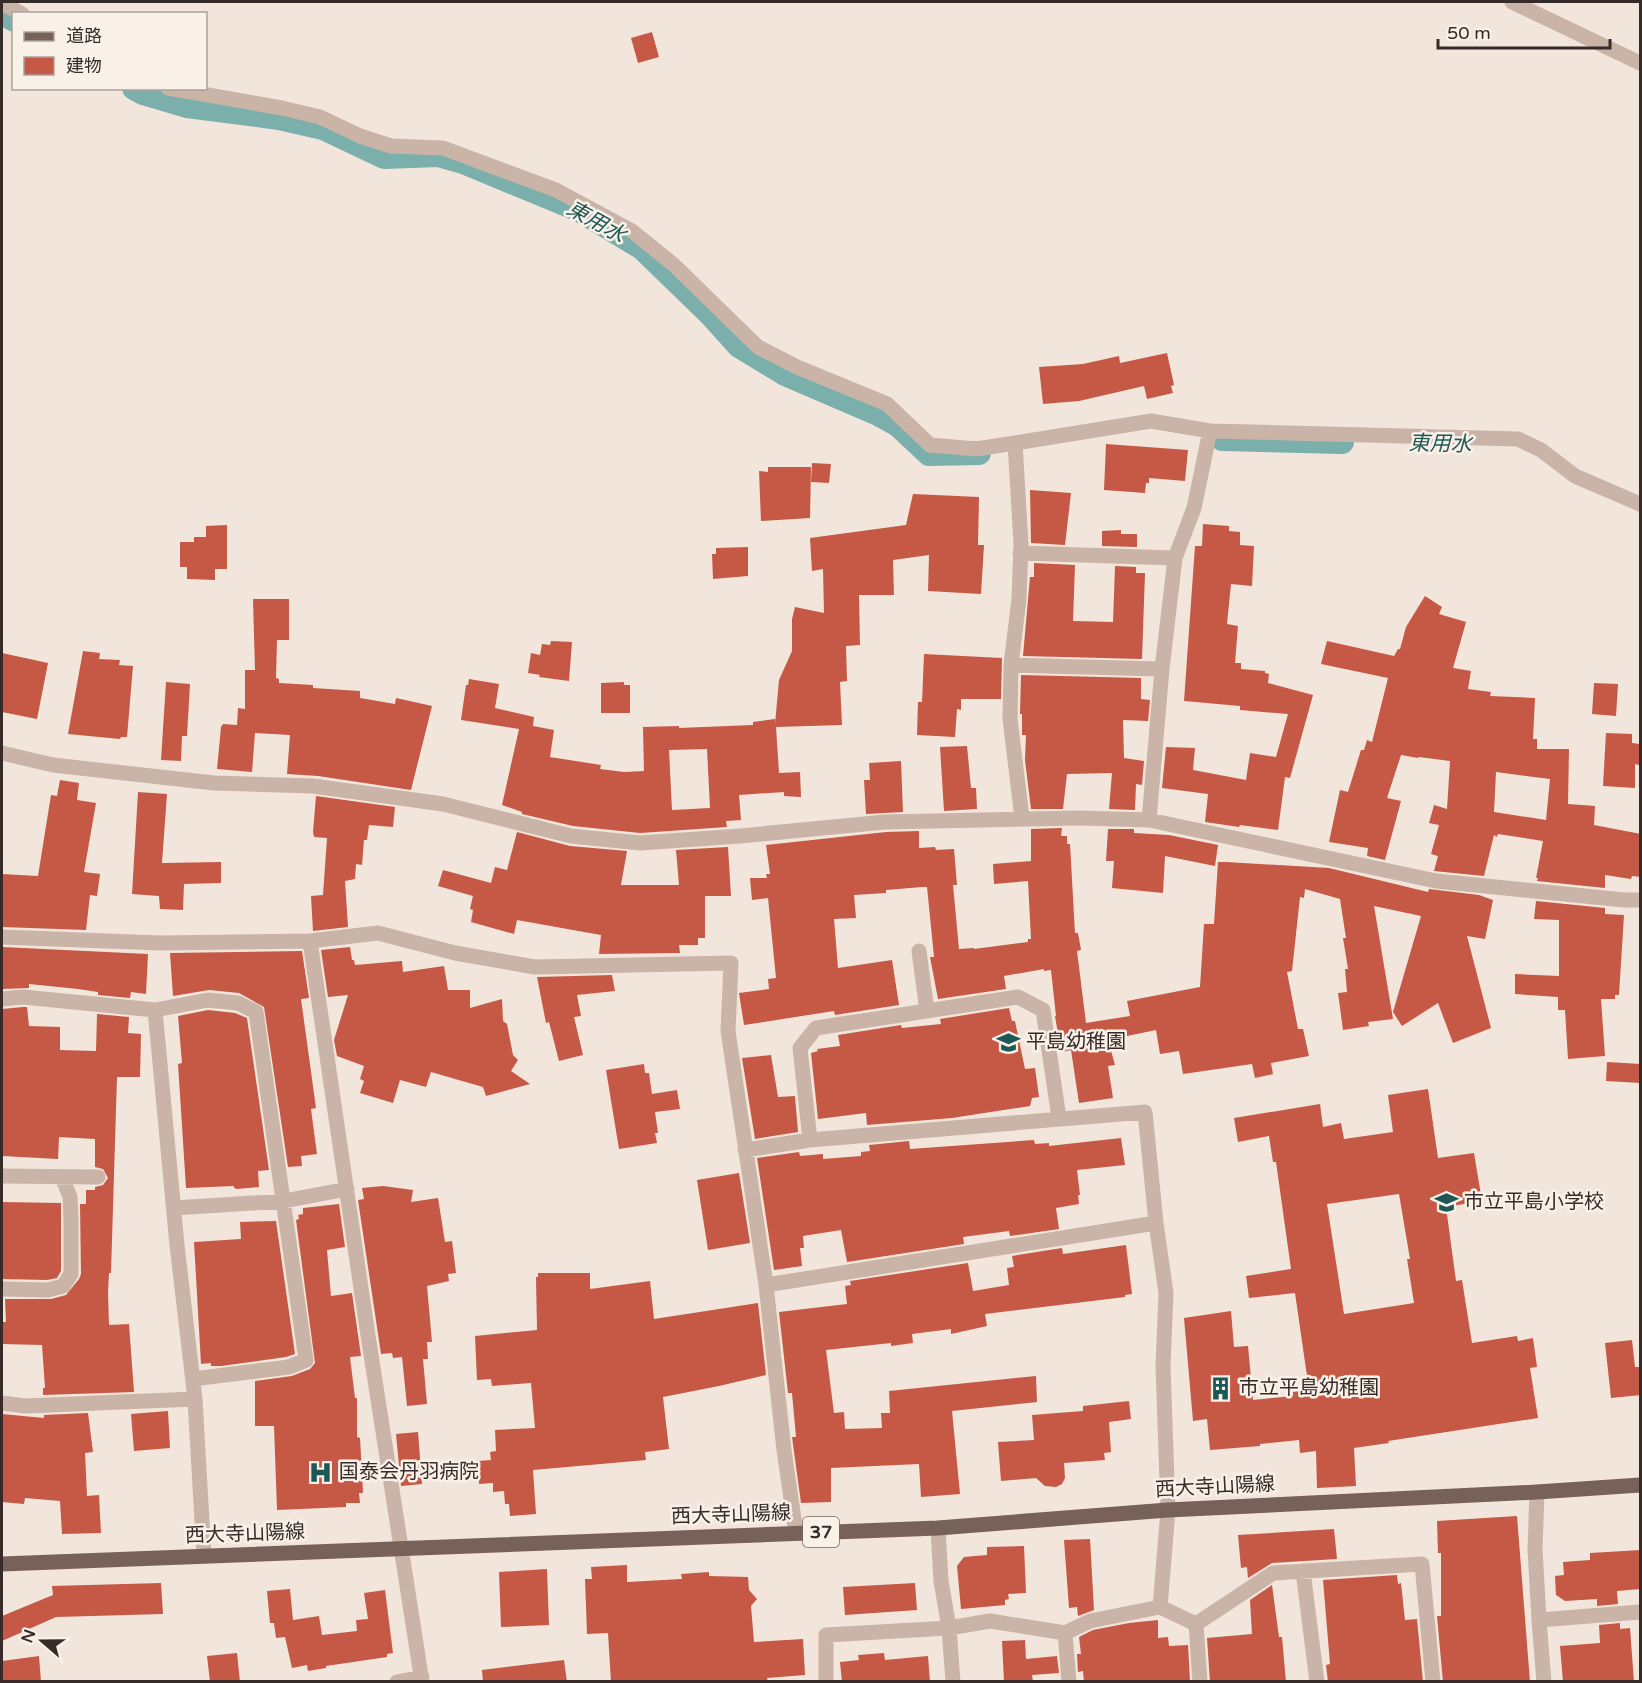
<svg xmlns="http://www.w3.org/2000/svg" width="1642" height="1683" font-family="'Varela Round','Noto Sans JP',sans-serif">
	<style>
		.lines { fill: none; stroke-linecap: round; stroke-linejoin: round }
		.canal { stroke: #7bafac; stroke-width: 24 }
		.building { fill: #c55946; fill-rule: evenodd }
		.minor { stroke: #cab4a8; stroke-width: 15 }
		.primary { stroke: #786159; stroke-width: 15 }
		.labels { text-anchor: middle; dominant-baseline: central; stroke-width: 5; stroke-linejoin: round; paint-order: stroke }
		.shield { fill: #f9f0e8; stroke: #706662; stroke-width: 1.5 }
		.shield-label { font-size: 18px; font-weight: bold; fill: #362b28 }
		.poi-label { font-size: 20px; fill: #362b28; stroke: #f9f0e8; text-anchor: start }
		.street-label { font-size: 20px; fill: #362b28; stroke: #f9f0e8 }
		.water-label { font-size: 21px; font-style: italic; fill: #1e5856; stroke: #f9f0e8 }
	</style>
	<rect width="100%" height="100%" fill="#f2e5dc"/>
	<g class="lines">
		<!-- canal -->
		<path class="canal" d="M2 13 14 20
			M134 88 143 93 187 106 279 118 323 128 384 157 438 155 463 162 579 210 642 248 711 315 739 346 785 374 878 414 898 425 929 454 979 453
			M1222 439 1342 442"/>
	</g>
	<!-- building -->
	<path class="building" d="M652 32 659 57 638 63 631 38Z
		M1167 353 1174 385 1171 386 1173 393 1147 399 1144 386 1079 401 1043 404 1039 367 1083 364 1119 356 1120 363Z
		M1106 444 1188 450 1185 481 1149 478V483H1146L1145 493 1104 490Z
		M812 463 831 464 829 483 811 482Z
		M768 467H811L810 518 761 521 759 471 768 472Z
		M1030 490 1071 493 1065 545 1031 543Z
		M913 494 979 497 978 545H984L981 594 928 591 929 555 893 560 894 595H859L860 645 846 646 847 681 840 682 842 725 776 727 779 773 800 772 801 797 784 796V792L739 795 741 820 726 821 727 827 640 833 573 826 522 814V812L502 805 519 729 461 720 466 685H468L469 679 499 684 495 708 534 717 533 726 554 730 550 757 601 765 600 769 624 772 644 771 643 727 679 726V728L753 725V722L775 719V724L779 680 792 651V619L795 607 824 613 823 569 812 571 810 538 906 525ZM707 749 710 808 672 810 669 750Z
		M1203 524 1229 526V531L1240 532V545L1254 546 1252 586 1231 584 1227 624 1238 626 1235 663H1241V669L1265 671V673L1269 674 1268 683 1313 695 1290 778 1285 777 1278 830 1240 825 1239 827 1205 822 1208 794 1162 788 1166 747 1195 748 1193 770 1246 780 1250 753 1276 757 1288 714 1240 710V706L1184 701 1195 546H1202Z
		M227 525V569H215V580L187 579V567H180V542H194V537H206V526Z
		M1121 530V534H1137V547L1102 546V531Z
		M748 547V576L713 579 712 554H716V548Z
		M1034 563 1075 565 1073 621 1113 622 1115 566 1136 567V573H1145L1142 659 1023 656 1030 577H1034Z
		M1425 596 1442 607 1439 614 1466 622 1453 668 1471 671 1468 689 1491 692 1490 696 1535 698 1533 739H1537V749H1569L1568 804 1595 806 1594 825 1641 834V877L1632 876 1631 879 1605 875V888L1537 881 1538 878H1536L1543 841 1498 834 1497 837 1494 835 1484 876 1434 871 1438 856 1431 854 1439 825 1429 823 1434 805 1447 809 1450 761 1419 757 1418 758 1401 755 1387 798 1401 801 1385 860 1367 856 1368 848 1329 842 1340 790 1348 792 1361 750H1364L1367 740 1372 742 1388 678 1321 664 1327 641 1394 656 1398 649H1400L1406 627ZM1496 772 1550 779 1546 820 1494 812Z
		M253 599H289V640H277L276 678 279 679V683L313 685V688L360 691V698L395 704 396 698 432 706 411 790 318 776 287 774 290 735 255 733 252 772 217 769 221 727 223 724 237 725 238 708 245 709V670H255Z
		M551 641 572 642 569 681 539 677 540 675 528 673 531 653 540 655 542 644 550 645Z
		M83 651 100 653 99 659 120 660 119 665 133 666 127 737H121L120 739 68 734Z
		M2 653 48 663 37 719 2 712Z
		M924 654 1002 658 1001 699H961V710L957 709 955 737 917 735 918 702H922Z
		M1021 675 1141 678V699L1150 700 1148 721 1123 720 1124 758 1144 761 1142 785 1136 784 1135 810 1109 809 1112 773 1067 774 1063 809H1031L1025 760 1026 735H1022V714H1020Z
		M166 682 190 684 187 736H182L181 761 161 760Z
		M624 682V685H630V713H601V683Z
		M1594 683 1618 684 1616 716 1592 714Z
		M1606 733 1632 734V743L1640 744 1639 765 1635 764V788L1603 786Z
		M967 746 971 788H976L977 809 944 811 940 747Z
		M901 761 903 812 866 814 864 780H870L869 763Z
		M60 780 79 783 77 800 96 803 84 872 100 874 97 896 90 895 86 930 2 927V874L38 876 51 795 57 796Z
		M138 792 167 794 162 863 221 862V883L184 884 183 910 160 909 159 896 132 894Z
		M316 796 395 807 393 827 369 825 367 840H364L362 865 356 864 355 879 345 881 348 927 313 931 311 896 323 895 327 838 314 837 313 832Z
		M1062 828 1061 836H1067V844H1070L1075 933H1078L1081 950 1077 951 1086 1023 1130 1016 1127 1001 1200 987 1204 924H1214L1218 862H1226L1329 868 1428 892 1429 889 1479 895 1493 900 1485 939 1467 936 1491 1028 1453 1043 1438 1003 1402 1026 1393 1012 1421 916 1374 906 1393 1019 1368 1022 1369 1026 1343 1030 1338 993 1347 992 1345 969H1348L1343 938H1346L1340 899 1305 889 1304 898 1300 897 1292 971 1287 972 1298 1029H1303L1309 1056 1271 1063 1273 1074 1255 1078 1252 1064 1183 1074 1179 1051 1160 1054 1156 1030 1108 1040 1115 1065 1108 1066 1113 1098 1079 1103 1071 1050 1061 1052 1055 1016H1056L1051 970 1044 971V969L1004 976 1006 989 938 999 930 957H934L927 887H922L886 890V893L854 895 856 918 834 919 838 968 892 960 899 1005 835 1015 834 1011 744 1025 739 993 769 989 768 979 776 978 768 898 752 900 750 878H767L766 874H770L766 845 886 832 919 831V848L935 847 936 850 954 849 957 885H953L959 949 974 948V949L1028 942V939H1031L1028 881 994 884 993 864 1031 861V829Z
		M1108 829H1134V833L1169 835 1218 845 1215 866 1165 856 1163 893 1112 888 1114 861H1106Z
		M517 832 570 846 627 851 621 885H679L676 850 728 847 731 896H705V938H698V945H679L680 953 599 954 601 935 517 920 514 934 471 922 473 910 470 909 473 896 438 886 443 870 491 883 495 867 507 870Z
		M1536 901 1605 908V914L1624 915 1619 995H1615V999H1601L1605 1056 1568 1059 1565 1010H1558V997L1515 994V974L1559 976V920L1534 919Z
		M2 947 148 954 146 994 131 992 130 998 98 995V992L78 989 29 984V988L2 989Z
		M350 947 352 960H354L355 965 402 961 403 972 444 966 448 990H470V1008L502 999 503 1021 507 1024 513 1055 518 1060 511 1071 530 1084 486 1096 483 1087 431 1072 426 1087 400 1080 393 1103 360 1093 364 1081 360 1079 364 1066 337 1056 334 1040 348 995 328 997 321 950Z
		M302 951 309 998 301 999 316 1108 311 1109 317 1154 301 1156 302 1166 288 1167 264 1007 239 993 209 990 173 996 170 953Z
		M612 975 615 991 577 995 581 1016 574 1017 583 1055 559 1061 549 1022 546 1023 537 977Z
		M23 1007H27L29 1026 60 1027V1050L96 1051 97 1014 129 1017 128 1033 141 1034 140 1077H117L111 1273H109L108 1292 109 1325 129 1324 134 1392 43 1395V1388H45L42 1345 2 1344V1322H6L5 1299H51L66 1295 79 1279 81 1274 80 1204H86V1190H95V1187L103 1185 108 1178 103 1169 95 1167V1139L59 1137 58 1159 2 1156V1009Z
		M1009 1008 1012 1021H1015L1025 1069 1035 1068 1039 1097 1032 1098 1030 1106 952 1118 867 1125 866 1113 818 1119 811 1053 818 1051 817 1049 840 1046 838 1035 901 1025 902 1028 941 1024 940 1019Z
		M208 1010 235 1013 247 1018 269 1170 258 1171 259 1187 237 1189 234 1188V1186L186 1188 178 1064 182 1063 178 1016Z
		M771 1055 778 1097 795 1096 798 1132 755 1139 742 1058Z
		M1607 1062 1641 1064V1083L1606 1081Z
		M644 1064 645 1073H649L652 1094 677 1090 680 1109 655 1112 658 1133H655L657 1143 619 1149 606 1070Z
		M1428 1089 1438 1158 1474 1153 1482 1201 1446 1207 1456 1281 1462 1280 1472 1343 1517 1336 1518 1341 1533 1338 1537 1367 1530 1368 1538 1418 1388 1441 1389 1443 1354 1448 1356 1486 1317 1488 1316 1451 1300 1453 1299 1440 1260 1444V1446L1210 1450 1207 1419 1193 1421 1184 1318 1231 1311 1234 1347 1248 1346 1253 1400 1293 1396V1392L1309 1390 1295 1293 1249 1298 1246 1276 1291 1269 1276 1162H1273L1269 1136 1238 1142 1234 1118 1320 1104 1323 1127 1341 1123 1344 1139 1393 1132 1388 1095ZM1399 1194 1410 1259H1407L1414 1303 1344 1314 1327 1204Z
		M1121 1138 1125 1165 1077 1170 1080 1195H1078L1079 1204 1056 1208 1059 1229 1010 1236 1009 1231 963 1237 964 1244 847 1262 841 1230 803 1236 804 1248H800L802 1266 774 1270 757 1158 799 1152 800 1156 823 1154V1159L861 1156V1152L870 1151 869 1145 909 1141 910 1149 1034 1140 1035 1144 1049 1143V1146Z
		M739 1173 750 1243 708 1250 697 1180Z
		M383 1186 413 1190 411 1202 438 1198 445 1242 452 1241 456 1273 448 1274 449 1281 427 1286 432 1342H427L428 1359H423L427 1404 407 1406 402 1357 393 1358 392 1353 381 1354 358 1200 364 1199 362 1188Z
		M2 1202 61 1203V1271L57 1278 47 1280 2 1279Z
		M339 1204 345 1247 327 1250 331 1296 352 1293 361 1356 350 1357 355 1398H357V1437L360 1438 363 1493H359L360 1503H346V1507L277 1510 274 1426H255V1381L292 1376 310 1369 315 1363 296 1220 299 1219 298 1215 303 1214V1208Z
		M276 1221 295 1354 286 1357 221 1366H211V1363L201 1364 194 1242 241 1239 240 1222Z
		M1126 1245 1132 1294 1125 1295V1297L985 1314 987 1326 951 1334V1329L912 1334 913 1343 891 1346V1343L826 1350 834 1413 844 1412 845 1429 882 1428 881 1413H890L889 1391 1036 1376 1037 1402 952 1411 960 1494 921 1497 919 1464 831 1468V1502L801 1503 792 1437H796L792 1393H788L779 1312 847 1304 845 1286 851 1285 850 1281 968 1263 973 1291 1009 1285 1007 1268 1014 1267 1012 1256 1062 1248 1063 1254Z
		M538 1273H590V1289L650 1281 654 1319 758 1303 766 1375 719 1386 663 1397 669 1449 645 1452 646 1460 533 1470 536 1514 510 1516 509 1504H505L504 1491 493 1492V1483L479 1484 478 1461 491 1460 490 1452 496 1451 495 1430 535 1428 531 1383 492 1386 491 1379 477 1380 475 1336 537 1330 536 1277H538Z
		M1632 1340 1635 1367H1641V1395L1611 1398 1605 1343Z
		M1129 1401 1131 1419 1109 1422 1111 1452 1104 1453 1105 1460 1064 1463 1065 1478 1062 1484 1056 1487 1045 1486 1036 1478 1001 1481 998 1442 1034 1440 1032 1415 1083 1411V1406Z
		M168 1411 170 1448 134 1451 131 1414Z
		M88 1413 93 1452 85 1453 87 1496 99 1495 101 1533 62 1534 60 1501 25 1498 24 1504 2 1502V1414L44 1418V1415Z
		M418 1432 422 1484 401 1486 396 1434Z
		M1517 1516 1530 1682H1443L1437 1616H1441V1553H1438L1437 1521Z
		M1334 1529 1337 1559 1272 1563 1248 1578 1247 1567 1241 1568 1238 1535Z
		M1090 1539 1094 1610 1078 1616 1077 1607 1069 1608 1064 1540Z
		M1024 1546 1026 1593 1008 1594 1009 1599 1005 1600V1605L961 1609 957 1566 964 1557 987 1555V1547Z
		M1641 1550V1589L1617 1591 1618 1604 1597 1606V1599L1565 1601 1556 1595 1555 1576 1564 1575 1563 1562 1590 1560V1553Z
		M627 1565V1582L682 1579 681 1574 709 1572V1576L748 1577 749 1590 757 1599 751 1606 754 1642 803 1639 805 1675 767 1678 768 1682H611L608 1633 587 1634 585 1579H592L591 1567Z
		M547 1569 549 1625 501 1627 499 1572Z
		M1397 1575 1398 1584 1401 1583 1405 1620 1417 1619 1423 1682H1328L1326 1665 1330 1664 1323 1580Z
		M161 1583 163 1614 56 1617 2 1641V1616L53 1595 52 1586Z
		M915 1583 917 1610 845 1615 843 1587Z
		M1272 1585 1279 1637H1282L1286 1682H1210L1207 1638 1252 1634 1250 1600Z
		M290 1589 293 1620 319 1616 322 1635 357 1631 356 1620 368 1619 364 1593 385 1590 393 1653 387 1654V1657L326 1666V1668L308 1671 307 1665 292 1668 285 1637 276 1638 274 1623H270L267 1591Z
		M1158 1620V1638L1168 1637 1169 1646 1188 1645 1190 1682H1084L1083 1671 1078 1672 1077 1654H1081L1079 1637 1093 1630 1129 1623Z
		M1620 1623V1629L1630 1628 1634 1682H1563L1560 1646 1600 1643 1599 1625Z
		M1025 1640 1026 1659 1057 1656 1059 1673 1032 1675 1033 1682H1004L1002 1641Z
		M237 1653 240 1682H210L207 1656Z
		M884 1653 885 1660 928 1656 930 1682H842L840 1662 859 1660 858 1655Z
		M39 1656 41 1682H2V1661Z
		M564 1660 567 1682H483L482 1670Z"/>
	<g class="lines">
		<!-- minor -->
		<path class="minor" d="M1512 2 1640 63
			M2 3 22 14
			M168 88 282 108 320 117 360 136 391 146 443 148 556 190 632 231 674 265 758 347 797 367 887 404 930 445 976 449 1015 443 1021 544 1019 599 1011 665 1010 719 1022 818
			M1015 443 1151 421 1210 431 1518 439 1541 450 1575 476 1640 504
			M1020 553 1175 558 1194 508 1210 431
			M1011 665 1162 669 1175 558
			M2 753 53 765 214 783 313 786 443 804 571 836 640 843 740 836 885 822 1079 818 1149 820 1436 881 1624 900H1640
			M1149 820 1162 669
			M2 937 160 943 310 941 378 933 455 953 535 967 731 963 728 1031 766 1285 784 1450 796 1533
			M310 941 367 1329 422 1682
			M919 951 927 1011
			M2 999 23 997 155 1010 208 1000 238 1003 256 1012 306 1360 289 1367 193 1379
			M155 1010 177 1245 195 1399 204 1556
			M810 1140 800 1048 816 1028 1018 997 1043 1010 1059 1118
			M745 1150 810 1140 1145 1112 1156 1223 1166 1293 1163 1366 1168 1510 1160 1607
			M2 1176 98 1177
			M174 1208 284 1201 347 1189
			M766 1285 1156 1223
			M2 1289 48 1290 63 1286 71 1274V1220L70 1197 62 1177
			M2 1403 25 1406 195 1399
			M1537 1492 1535 1549 1539 1620
			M938 1528 941 1581 949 1628 953 1682
			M1303 1571 1317 1682
			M1196 1624 1200 1682
			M1065 1633 1069 1682
			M397 1682 422 1677
			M826 1682V1635L949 1628 990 1621 1065 1633 1090 1621 1160 1607 1196 1624 1273 1573 1422 1564 1433 1682
			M1544 1682 1539 1620 1640 1612"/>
		<!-- primary -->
		<path class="primary" d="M2 1564 938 1528 1168 1510 1537 1492 1640 1485"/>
	</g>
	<!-- icons -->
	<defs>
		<symbol id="school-bare" viewBox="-9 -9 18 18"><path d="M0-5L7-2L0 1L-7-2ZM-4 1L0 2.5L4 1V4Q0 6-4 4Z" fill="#1e5856" stroke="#f9f0e8" stroke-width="2.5" paint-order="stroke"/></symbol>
		<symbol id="building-bare" viewBox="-9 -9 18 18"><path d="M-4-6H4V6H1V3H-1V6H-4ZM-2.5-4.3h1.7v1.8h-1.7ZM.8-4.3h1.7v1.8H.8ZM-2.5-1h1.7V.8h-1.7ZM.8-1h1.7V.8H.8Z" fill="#1e5856" stroke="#f9f0e8" stroke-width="2.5" paint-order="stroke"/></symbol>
		<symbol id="hospital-bare" viewBox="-9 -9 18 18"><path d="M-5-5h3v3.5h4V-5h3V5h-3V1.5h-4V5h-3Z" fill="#1e5856" stroke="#f9f0e8" stroke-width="2.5" paint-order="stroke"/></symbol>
	</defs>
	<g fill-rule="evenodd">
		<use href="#school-bare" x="992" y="1026" width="33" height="33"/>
		<use href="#school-bare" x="1430" y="1186" width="33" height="33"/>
		<use href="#building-bare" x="1204" y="1372" width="33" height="33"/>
		<use href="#hospital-bare" x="304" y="1456" width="33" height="33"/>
	</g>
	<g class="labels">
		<!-- shield labels -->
		<rect class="shield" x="803" y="1517" width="36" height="30" rx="4.5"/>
		<g class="shield-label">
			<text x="821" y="1532">37</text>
		</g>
		<!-- poi labels -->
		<g class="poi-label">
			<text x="1026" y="1042">平島幼稚園</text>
			<text x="1464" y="1202">市立平島小学校</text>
			<text x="1239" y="1388">市立平島幼稚園</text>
			<text x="339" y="1472">国泰会丹羽病院</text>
		</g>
		<!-- street labels -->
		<g class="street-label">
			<text transform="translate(1215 1487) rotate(-3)">西大寺山陽線</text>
			<text transform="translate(731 1515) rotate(-2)">西大寺山陽線</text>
			<text transform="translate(245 1534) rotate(-2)">西大寺山陽線</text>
		</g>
		<!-- water labels -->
		<g class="water-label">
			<text transform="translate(596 222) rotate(29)">東用水</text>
			<text transform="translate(1440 444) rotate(1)">東用水</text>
		</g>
	</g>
	<!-- border -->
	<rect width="1642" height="1683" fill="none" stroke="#362b28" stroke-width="6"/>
	<!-- legend -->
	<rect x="12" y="12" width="195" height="78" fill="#f9f0e8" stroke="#aba19b" stroke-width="1.5"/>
	<rect x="24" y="32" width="30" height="9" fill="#786159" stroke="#aba19b" stroke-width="1.5"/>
	<text x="66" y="42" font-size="18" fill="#362b28">道路</text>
	<rect x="24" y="57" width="30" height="18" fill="#c55946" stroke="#aba19b" stroke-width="1.5"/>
	<text x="66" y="72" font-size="18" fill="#362b28">建物</text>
	<!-- north arrow -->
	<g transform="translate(42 1641) rotate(290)" stroke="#f9f0e8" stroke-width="4.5" paint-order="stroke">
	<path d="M0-4.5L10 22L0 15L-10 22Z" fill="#362b28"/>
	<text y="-9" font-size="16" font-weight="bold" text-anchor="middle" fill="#362b28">N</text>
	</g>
	<!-- scale -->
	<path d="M1438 39v9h172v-9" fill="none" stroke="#362b28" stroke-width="3"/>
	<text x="1447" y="39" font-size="18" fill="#362b28" stroke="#f9f0e8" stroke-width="4.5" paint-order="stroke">50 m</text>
</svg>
